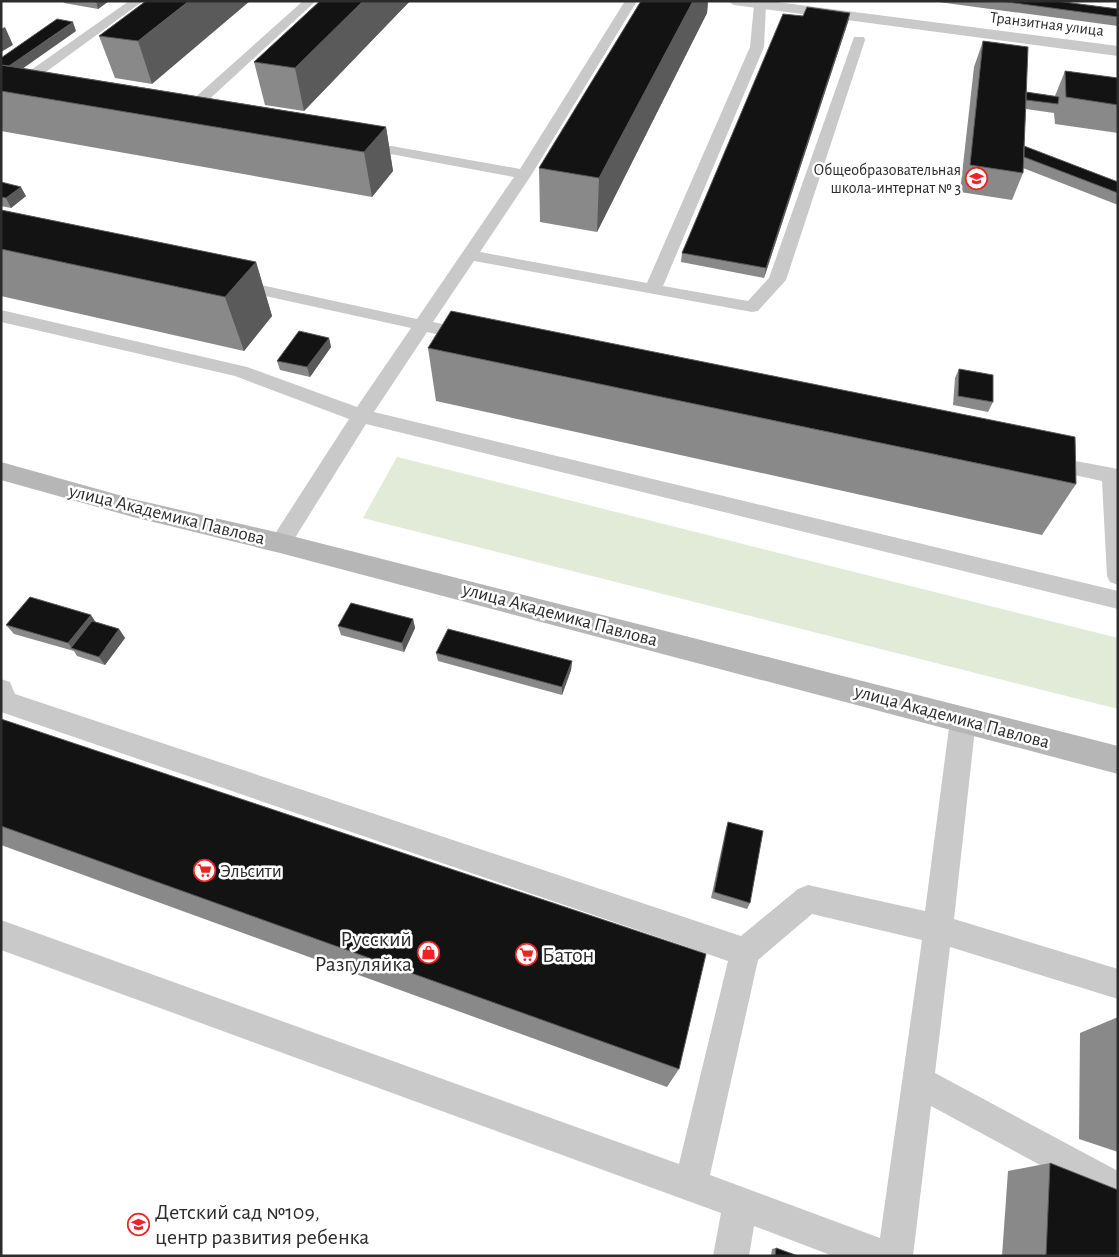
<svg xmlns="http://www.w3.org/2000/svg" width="1119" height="1257" font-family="'Alegreya Sans',sans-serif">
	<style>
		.green { fill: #e1ebd8 }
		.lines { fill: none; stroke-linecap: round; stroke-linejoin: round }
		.service { fill: #c9c9c9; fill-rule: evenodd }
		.minor { fill: #c9c9c9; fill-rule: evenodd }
		.secondary { fill: #b6b6b6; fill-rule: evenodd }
		.wall { fill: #898989 }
		.shaded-wall { fill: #5a5a5a }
		.building { fill: #131313; stroke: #5a5a5a }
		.labels { text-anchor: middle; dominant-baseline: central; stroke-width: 5; stroke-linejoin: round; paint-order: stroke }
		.far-street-label { font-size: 16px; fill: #2c2c2c; stroke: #fff }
		.far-poi-label { font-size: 16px; fill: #2c2c2c; stroke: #fff; text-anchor: end }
		.street-label { font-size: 19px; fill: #2c2c2c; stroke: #fff }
		.poi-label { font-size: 19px; fill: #2c2c2c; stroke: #fff; text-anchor: start }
		.near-poi-label { font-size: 22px; fill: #2c2c2c; stroke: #fff; text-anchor: start }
	</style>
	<rect width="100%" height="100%" fill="#fff"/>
	<!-- green -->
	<path class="green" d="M397 457 1118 638V709L363 518Z"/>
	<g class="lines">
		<!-- service -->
		<path class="service" d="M129 1H143L24 88 1 98V88L14 82Z
			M303 1H316L190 117H180L178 114 180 111Z
			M625 1H637L532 174 480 252 647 283 750 47 754 5 760 1 766 5 764 47 663 286 748 301 769 278 853 40 854 37H864L865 40 786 280 758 311 752 312 474 261 433 322 477 332 480 336 477 340 471 342 427 332 374 412 1118 591V609L366 424 288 549 280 551 272 549 269 543 349 419 235 376 1 322V310L247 367 357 407 411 328 233 289 227 288 224 284 227 280 233 279 417 319 514 177 358 148 353 147 351 144 353 141 358 140 520 169Z
			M1044 455 1118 469V585L1110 582 1107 576 1102 481 1037 467 1034 462 1037 457Z
			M1 679 10 682 15 694 741 936 798 889 808 885 925 911 950 720 954 712 963 709 972 712 976 720 954 919 1118 969V999L950 947 935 1073 1118 1171V1207L931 1106 913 1256H833L754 1226 749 1256H713L721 1213 1 950V920L679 1164 728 961 1 712ZM812 914 922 940 880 1238 710 1175 758 960Z"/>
		<!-- minor -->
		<path class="minor" d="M727 1H769L1118 46V56L734 5Z"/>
		<!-- secondary -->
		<path class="secondary" d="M1 462 133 499 280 533 1118 746V774L280 553 133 517 1 480Z"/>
	</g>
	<!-- wall -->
	<path class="wall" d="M63 1H109L98 9 64 3Z
		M146 1 152 84 115 78 99 36Z
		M320 1H410L304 111 265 105 254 62Z
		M641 1H708L707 13 597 232 540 222 539 168Z
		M931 1H1056L1118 9V26Z
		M850 13 848 22 764 278 681 262 682 253 803 16Z
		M76 31 23 68 386 127 393 171 372 197 1 131V58Z
		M983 41 1026 92 1055 96 1065 71 1118 78V133L1055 124 1054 113 1026 109 1024 146 1118 193V205L1023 168V173L1012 200 960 192 974 67Z
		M1 182 26 196 11 208 1 206Z
		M1 210 256 262 272 316 244 351 1 296Z
		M329 338 331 347 310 377 280 370 277 361Z
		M428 348 1076 484 1042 535 436 401Z
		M959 369 993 402 988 412 953 405 955 378Z
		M413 619 415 628 404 652 341 635 338 626Z
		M96 622 119 629 125 638 105 665 77 656 74 651 14 634 6 625Z
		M436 653 572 661 571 670 562 695 438 661Z
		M1 719 679 1069 667 1087 1 845Z
		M728 822 750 903 747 909 711 898 726 828Z
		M1118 1017V1152L1079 1139 1080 1033Z
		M1050 1163 1118 1256H1002L1008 1171Z
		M776 1248 798 1256H771L772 1249Z"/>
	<!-- shaded-wall -->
	<path class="shaded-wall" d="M96 1H109L98 9Z
		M189 1H250L152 84 138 41Z
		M363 1H410L304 111 295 68Z
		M693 1H708L707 13 597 232 599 178Z
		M850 13 848 22 764 278 766 268Z
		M73 22 76 31 12 76 8 67Z
		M5 27 13 45 1 52V29Z
		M386 127 393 171 372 197 364 152Z
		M21 187 26 196 11 208 6 198Z
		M256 262 272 316 244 351 225 297Z
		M329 338 331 347 310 377 307 367Z
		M91 615 97 624 72 648 68 643Z
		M413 619 415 628 404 652 402 643Z
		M119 629 125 638 105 665 99 657Z
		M572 661 571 670 562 695V687Z"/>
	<!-- building -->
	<path class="building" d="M146 1H189L138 41 99 36Z
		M320 1H363L295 68 254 62Z
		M641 1H693L599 178 539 168Z
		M1000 1H1056L1118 9V17Z
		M807 7 850 13 766 268 682 253 783 14 803 16Z
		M57 19 73 22 9 66 1 65V58Z
		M983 41 1028 47 1023 173 970 165Z
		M1 65 386 127 364 152 1 91Z
		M1065 71 1118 78V105L1066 97Z
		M1026 92 1059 97 1058 104 1026 100Z
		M1024 146 1118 182V193L1024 157Z
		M1 182 21 187 6 198 1 197Z
		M1 210 256 262 225 297 1 249Z
		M451 311 1075 437 1076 484 428 348Z
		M299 331 329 338 307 367 277 361Z
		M959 369 993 375V402L958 396Z
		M30 597 91 615 68 643 6 625Z
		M351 603 413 619 402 643 338 626Z
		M92 621 119 629 99 657 71 648Z
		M448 629 572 661 562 687 436 653Z
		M1 719 706 954 679 1069 1 826Z
		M728 822 763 831 750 903 714 892Z
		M1050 1163 1118 1190V1256H1046Z
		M776 1248 798 1256H775Z"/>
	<!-- icons -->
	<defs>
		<symbol id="school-ring" viewBox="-11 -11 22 22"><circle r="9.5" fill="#fff" stroke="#ed2425" stroke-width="1.5"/><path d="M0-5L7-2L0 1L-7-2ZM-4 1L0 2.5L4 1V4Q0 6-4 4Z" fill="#ed2425"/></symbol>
		<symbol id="supermarket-ring" viewBox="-11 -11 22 22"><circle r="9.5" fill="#fff" stroke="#ed2425" stroke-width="1.5"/><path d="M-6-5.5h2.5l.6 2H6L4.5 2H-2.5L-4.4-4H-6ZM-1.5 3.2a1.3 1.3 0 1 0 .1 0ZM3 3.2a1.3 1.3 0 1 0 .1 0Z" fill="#ed2425"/></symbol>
		<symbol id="shop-ring" viewBox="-11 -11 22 22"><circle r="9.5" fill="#fff" stroke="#ed2425" stroke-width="1.5"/><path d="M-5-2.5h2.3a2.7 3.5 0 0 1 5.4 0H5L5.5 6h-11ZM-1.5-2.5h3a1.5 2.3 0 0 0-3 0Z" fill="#ed2425"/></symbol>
	</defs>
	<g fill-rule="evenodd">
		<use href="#school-ring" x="964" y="166" width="25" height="25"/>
		<use href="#supermarket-ring" x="192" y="858" width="25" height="25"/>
		<use href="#shop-ring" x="416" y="940" width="25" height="25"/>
		<use href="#supermarket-ring" x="514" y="942" width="25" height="25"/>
		<use href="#school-ring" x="126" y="1212" width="25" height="25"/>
	</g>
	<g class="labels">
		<!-- far-street labels -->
		<g class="far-street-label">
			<text transform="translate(1047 24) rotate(7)">Транзитная улица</text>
		</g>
		<!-- far-poi labels -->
		<g class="far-poi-label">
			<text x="961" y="170">Общеобразовательная<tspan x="961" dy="18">школа-интернат № 3</tspan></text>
		</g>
		<!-- street labels -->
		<g class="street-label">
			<text transform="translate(167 515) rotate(14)">улица Академика Павлова</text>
			<text transform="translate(560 615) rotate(15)">улица Академика Павлова</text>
			<text transform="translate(952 717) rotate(15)">улица Академика Павлова</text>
		</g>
		<!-- poi labels -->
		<g class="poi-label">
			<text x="220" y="871">Эльсити</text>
		</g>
		<!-- near-poi labels -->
		<g class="near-poi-label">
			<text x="412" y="939" text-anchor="end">Русский<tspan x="412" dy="25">Разгуляйка</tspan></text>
			<text x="542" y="955">Батон</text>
			<text x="155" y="1212">Детский сад №109,<tspan x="155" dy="25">центр развития ребенка</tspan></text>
		</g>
	</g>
	<!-- border -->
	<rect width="1119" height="1257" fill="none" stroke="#2c2c2c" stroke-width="5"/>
</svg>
